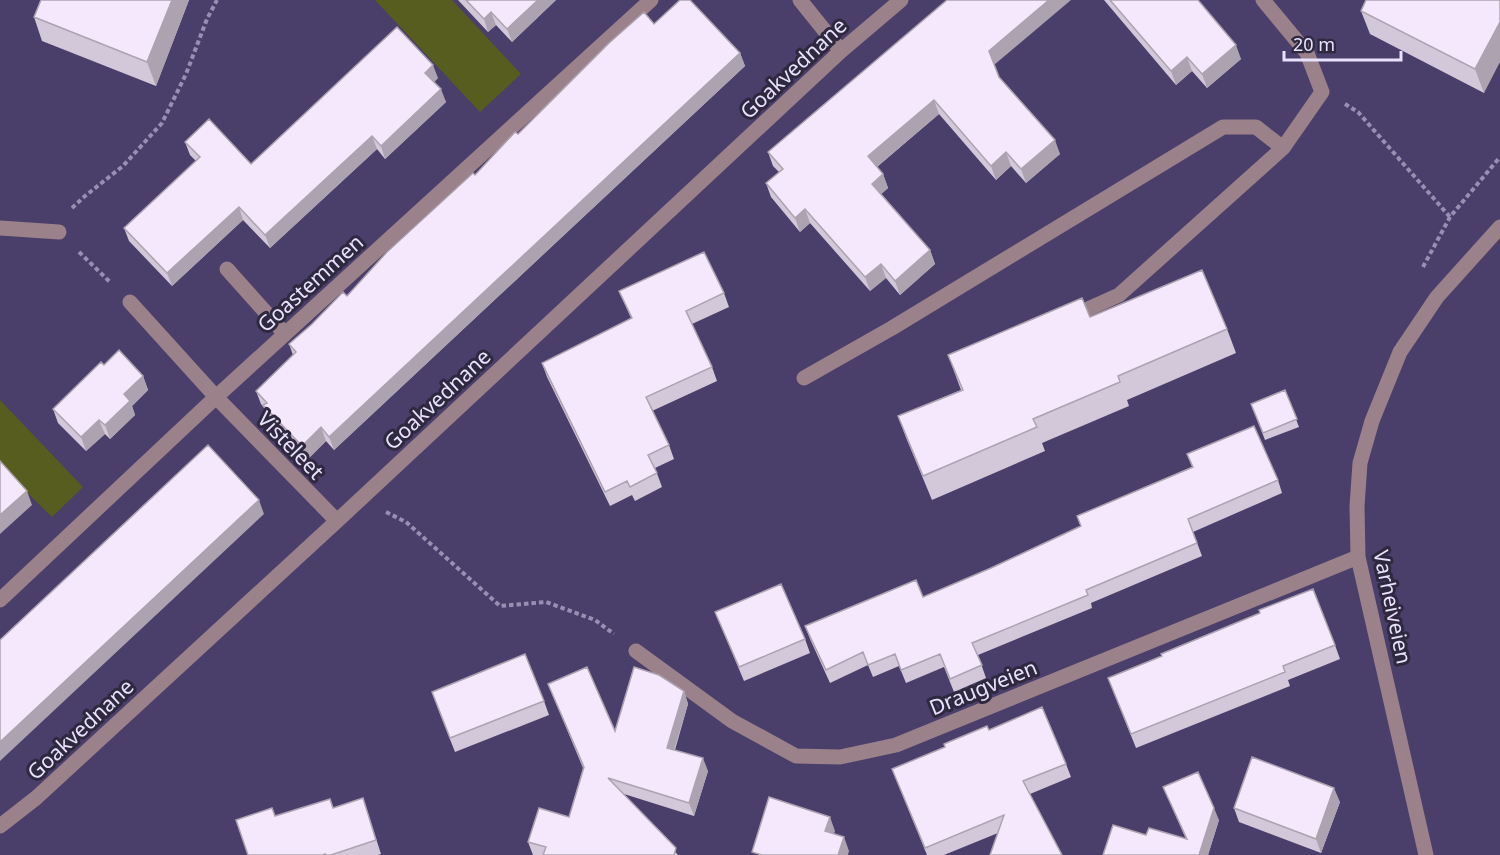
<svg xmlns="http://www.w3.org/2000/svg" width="1500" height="855" font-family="'Noto Sans',sans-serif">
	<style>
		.green { fill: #575d1f }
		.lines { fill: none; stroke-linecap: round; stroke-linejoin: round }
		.path { stroke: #988fb3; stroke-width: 4; stroke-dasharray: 4.5 3; stroke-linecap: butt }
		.minor { stroke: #9a818a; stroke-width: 15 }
		.wall { fill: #d3c8d9 }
		.shaded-wall { fill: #aca2b0 }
		.building { fill: #f5e8fc; stroke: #aca2b0; stroke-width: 1.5 }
		.labels { text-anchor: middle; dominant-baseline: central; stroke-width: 6; stroke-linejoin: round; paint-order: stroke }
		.street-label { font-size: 21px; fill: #e8e2fe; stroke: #2e293e }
	</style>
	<rect width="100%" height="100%" fill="#4a3e6a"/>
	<!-- green -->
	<path class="green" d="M375 0H452L521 74 480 112Z
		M0 400 83 487 52 517 0 466Z"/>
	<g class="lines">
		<!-- path -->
		<path class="path" d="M1345 104 1358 112 1450 217
			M72 208 85 196 123 166 162 123 186 74 207 19 217 0
			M79 252 110 282
			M1423 267 1450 217 1500 157
			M386 512 406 522 500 606 546 602 595 620 614 634"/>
		<!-- minor -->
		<path class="minor" d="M800 0 841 51
			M0 228 59 232
			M227 269 285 334
			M130 302 216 397 337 521
			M1070 317 1119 295 1283 148 1322 92 1307 53 1263 0
			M804 378 892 328 1223 127H1256L1283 148
			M0 600 216 397 651 0
			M636 651 732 721 796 756 840 757 896 745 1358 557
			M0 826 36 798 337 521 841 51 901 0
			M1426 855 1358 557 1357 506 1360 463 1372 421 1400 352 1437 297 1500 227"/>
	</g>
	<!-- wall -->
	<path class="wall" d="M189 0 156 86 42 41 34 17Z
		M458 0H556L512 42 496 25 488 32Z
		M1104 0H1198L1241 59 1207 88 1192 71 1176 85Z
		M1500 0 1484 93 1370 34 1361 11Z
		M654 24 740 53 745 66 334 450 326 441 307 460 268 419 264 408 261 404 256 391 293 355 289 344 347 296 518 134Z
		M994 64 999 77 1060 154 1026 183 1011 166 996 180 939 114 877 167 883 174 888 188 881 194 930 250 935 264 900 295 886 278 870 291 810 223 800 232 771 197 766 183 779 172 773 166 768 152Z
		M438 78 434 82 446 102 385 159 377 149 270 248 243 220 172 286 129 241 124 228 196 161 190 155 185 142 251 164Z
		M619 291 724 293 729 307 692 324 712 367 717 381 652 411 669 445 674 459 655 468 662 487 635 501 632 495 610 506 547 377 542 363 631 318Z
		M1090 317 1227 329 1236 353 1127 400 1129 406 1042 443 1045 451 932 500 907 440 898 416 961 390 948 355Z
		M104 365 143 376 148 390 132 406 135 415 110 439 105 434 86 451 58 423 53 409Z
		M1285 390 1299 427 1265 440 1251 404Z
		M1187 454 1278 480 1282 493 1193 532 1202 556 1091 603 1092 608 978 655 986 678 954 692 944 667 906 683 899 666 873 677 868 665 830 683 810 639 805 626 923 597 991 568 1081 527 1077 516 1192 467Z
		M715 612 805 639 810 653 744 681Z
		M1335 645 1340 659 1288 680 1290 686 1136 748 1108 678Z
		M548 684 615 731 684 691 688 704 675 750 708 771 694 816 624 794 678 855H533L528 842 569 817 583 768Z
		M544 701 549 715 455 752 437 706Z
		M989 730 1066 764 1071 777 1030 794 998 833 944 855H927L892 769Z
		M1163 787 1219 820 1208 855 1146 835 1186 839Z
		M363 798 381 854 378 855H248L275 816 333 808Z
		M1340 802 1321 853 1239 822 1234 808Z"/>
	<!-- shaded-wall -->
	<path class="shaded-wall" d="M172 0H189L156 86 147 62Z
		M538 0H556L512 42 507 29Z
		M1049 0H1071L994 65 989 51Z
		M491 12 496 25 488 32 484 19Z
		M1500 22V62L1484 93 1475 69Z
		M1236 45 1241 59 1207 88 1202 74Z
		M740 53 745 66 334 450 329 437Z
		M1187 57 1192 71 1176 85 1171 71Z
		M433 65 438 78 430 86 425 73Z
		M441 89 446 102 385 159 381 146Z
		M934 100 939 114 873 170 868 156Z
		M372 136 377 149 270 248 265 235Z
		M1055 140 1060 154 1026 183 1021 169Z
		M1006 152 1011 166 996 180 991 166Z
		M883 174 888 188 877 198 872 184Z
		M239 207 243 220 172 286 167 273Z
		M805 209 810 223 800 232 795 218Z
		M930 250 935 264 900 295 895 281Z
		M881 264 886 278 870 291 865 277Z
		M143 376 148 390 132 406 135 415 110 439 105 425 124 394Z
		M99 420 105 434 86 451 81 437Z
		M321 427 326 441 307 460 302 446Z
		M27 491 32 505 0 534V515Z
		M259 500 264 514 0 761V742Z
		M684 691 688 704 671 760 667 748Z
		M703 758 708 771 694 816 689 803Z
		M1334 788 1340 802 1321 853 1316 839Z
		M1214 808 1219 820 1208 855H1199Z
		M830 817 835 831 830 845 825 831Z
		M844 837 849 851 848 855H838Z"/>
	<!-- building -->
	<path class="building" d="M41 0H172L147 62 34 17Z
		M466 0H538L507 29 491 12 484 19Z
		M680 0H690L740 53 329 437 321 427 302 446 263 405 267 403 256 391 296 352 289 344 312 324 343 292 347 296 387 252 473 173 475 175 515 132 518 134 609 43 644 12 654 24Z
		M947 0H1049L989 51 999 77 1055 140 1021 169 1006 152 991 166 934 100 868 156 883 174 872 184 930 250 895 281 881 264 865 277 805 209 795 218 766 183 783 169 768 152Z
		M1110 0H1198L1236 45 1202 74 1187 57 1171 71Z
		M1366 0H1500V22L1475 69 1361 11Z
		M397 27 433 65 425 73 441 89 381 146 372 136 265 235 239 207 167 273 124 228 200 157 185 142 209 119 251 164Z
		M704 252 724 293 686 311 712 367 646 397 669 445 648 455 657 473 630 487 627 481 605 492 542 363 632 318 619 291Z
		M1202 270 1227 329 1118 376 1120 382 1033 419 1037 427 923 476 898 416 963 390 948 355 1082 298 1090 317Z
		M119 350 143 376 124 394 130 401 105 425 99 420 81 437 53 409 101 362 104 365Z
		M1285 390 1297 419 1263 433 1251 404Z
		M1254 426 1278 480 1188 519 1197 543 1086 590 1088 595 972 643 982 665 950 679 940 654 901 670 895 654 868 665 863 652 826 670 805 626 916 580 923 597 991 568 1081 526 1077 516 1193 467 1187 454Z
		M208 445 259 500 0 742V640Z
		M0 461 27 491 0 515Z
		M781 584 805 639 739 667 715 612Z
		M1313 589 1335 645 1283 666 1285 672 1131 734 1108 678 1162 656 1161 654 1260 613 1259 610Z
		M525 654 544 701 450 738 432 692Z
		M587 667 615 731 634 667 659 675 684 691 667 748 703 758 689 803 608 778 676 848 674 855H543L546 847 528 842 539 808 569 817 584 767 548 684Z
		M1042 707 1066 764 1023 781 1062 855H990L1004 815 925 848 892 769 945 747 944 744 987 726 989 730Z
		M1252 757 1334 788 1316 839 1234 808Z
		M1198 772 1214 808 1199 855H1103L1113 825 1146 835 1149 828 1187 839 1163 787Z
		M769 797 830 817 825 831 844 837 838 855H762L752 852Z
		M363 798 376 840 331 855H325V854L323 855H248L236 820 272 808 275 816 330 799 333 808Z"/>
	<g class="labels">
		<!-- street labels -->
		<g class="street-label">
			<text transform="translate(793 68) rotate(-43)">Goakvednane</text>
			<text transform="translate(310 283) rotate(-42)">Goastemmen</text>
			<text transform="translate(437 399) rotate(-43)">Goakvednane</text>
			<text transform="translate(291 445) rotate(46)">Visteleet</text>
			<text transform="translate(1393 607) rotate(78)">Varheiveien</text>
			<text transform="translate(983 687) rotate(-22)">Draugveien</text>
			<text transform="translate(80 729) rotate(-43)">Goakvednane</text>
		</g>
	</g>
	<!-- scale -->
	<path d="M1284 51v9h117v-9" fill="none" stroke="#e8e2fe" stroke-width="3"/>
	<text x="1293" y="51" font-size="18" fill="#e8e2fe" stroke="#2e293e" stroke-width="4.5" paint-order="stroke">20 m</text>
</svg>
